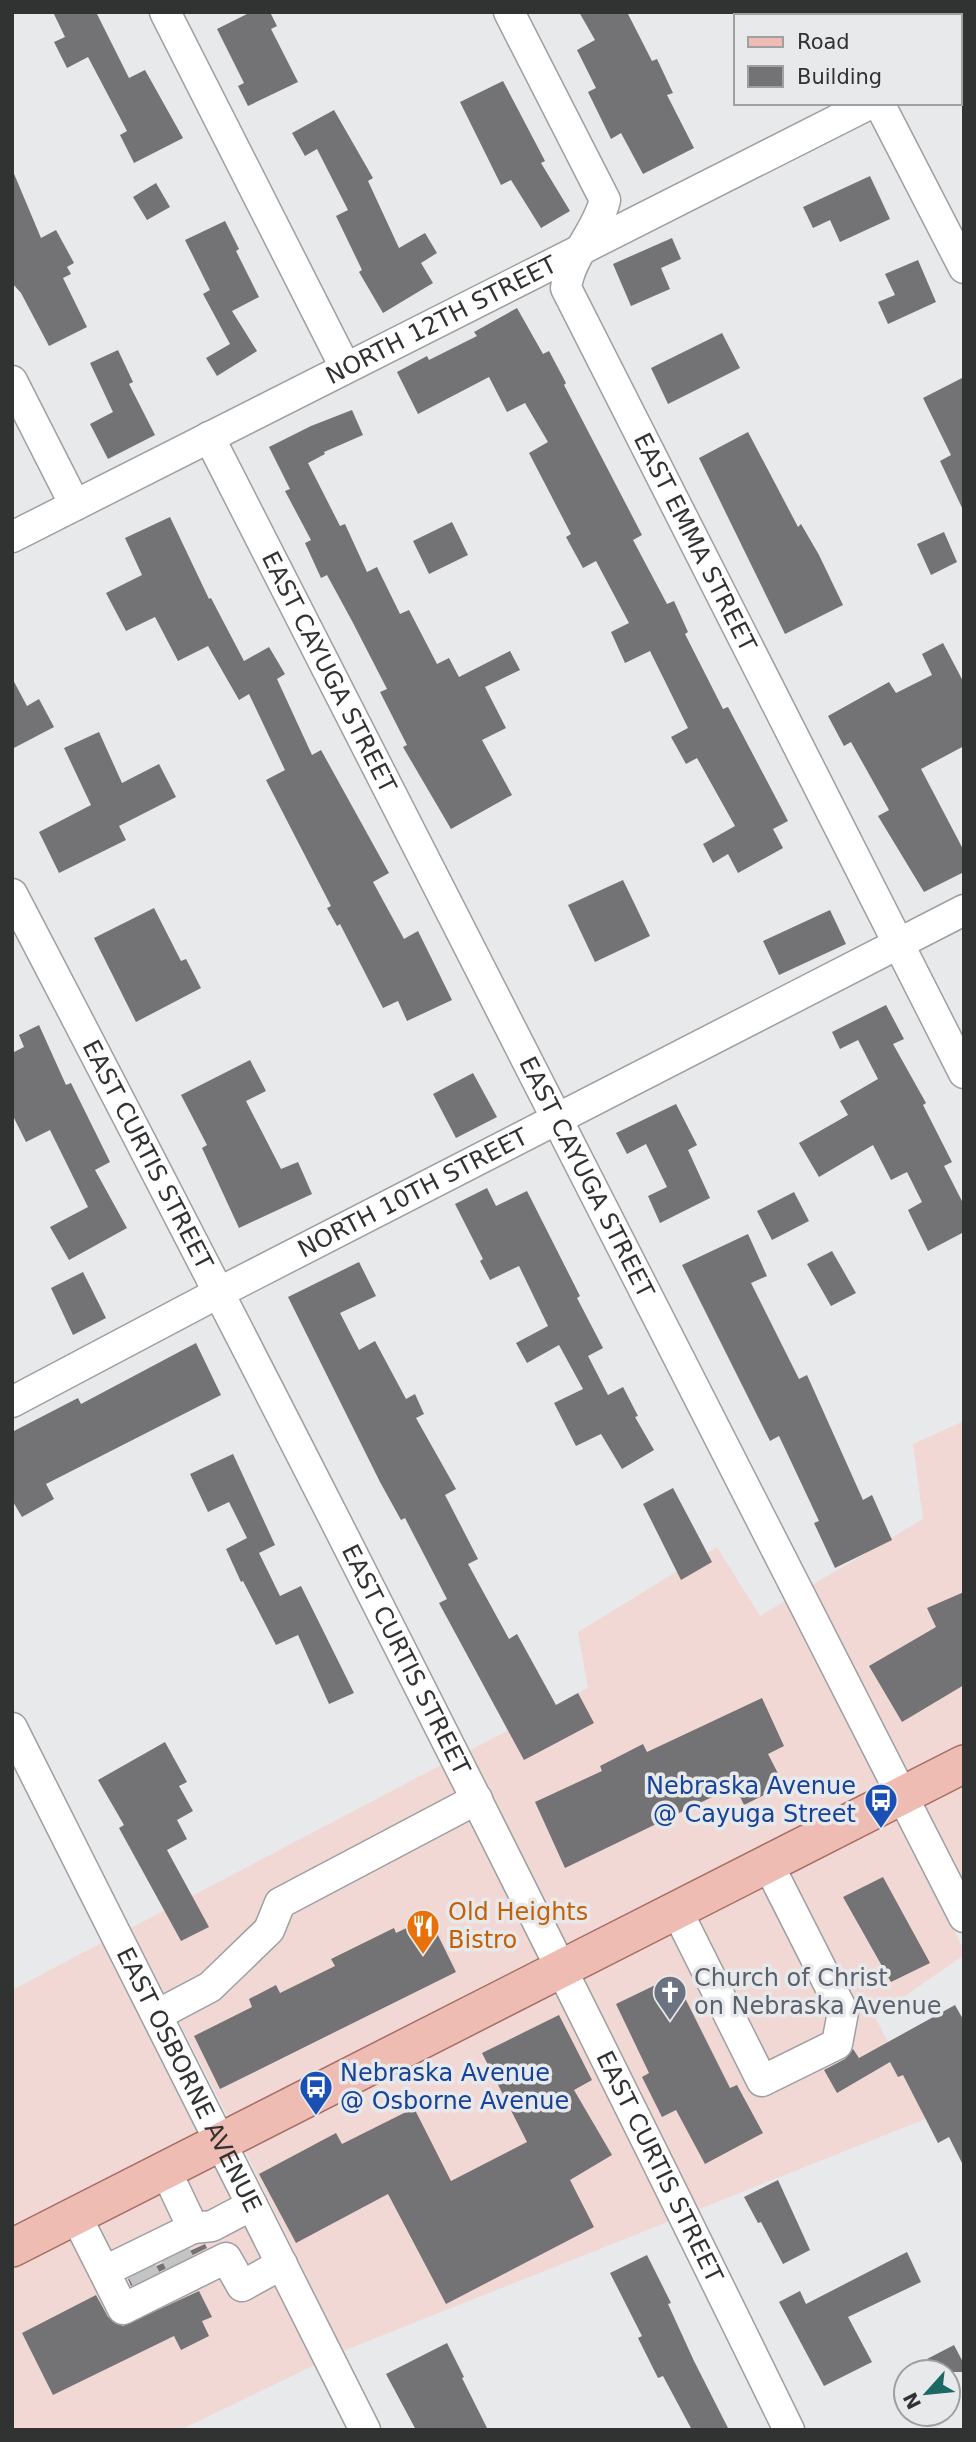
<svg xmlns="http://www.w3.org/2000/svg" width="976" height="2442" font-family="'DejaVu Sans',sans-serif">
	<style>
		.commercial { fill: #f2d8d5 }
		.building { fill: #737274 }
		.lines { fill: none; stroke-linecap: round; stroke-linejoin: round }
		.minor-tunnel { stroke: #c3c4c6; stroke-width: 30; stroke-dasharray: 30 15; stroke-linecap: butt }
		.minor-casing { stroke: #9e9fa1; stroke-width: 33 }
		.major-casing { stroke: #a66e65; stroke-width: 40 }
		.minor { stroke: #fff; stroke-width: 30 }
		.major { stroke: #efbcb3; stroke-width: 37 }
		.labels { text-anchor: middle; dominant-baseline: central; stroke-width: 7; stroke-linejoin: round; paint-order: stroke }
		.street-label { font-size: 24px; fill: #313232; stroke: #e8e9eb }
		.transit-label { font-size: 24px; fill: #164399; stroke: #e8e9eb; text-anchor: end }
		.food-label { font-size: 24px; fill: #c56008; stroke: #e8e9eb; text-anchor: start }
		.worship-label { font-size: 24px; fill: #5b616d; stroke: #e8e9eb; text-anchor: start }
	</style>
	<rect width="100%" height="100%" fill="#e8e9eb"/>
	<!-- commercial -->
	<path class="commercial" d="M964 1421V1750L911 1777 812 1585 923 1519 913 1444Z
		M717 1547 760 1616 787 1600 884 1790 570 1951 469 1751 588 1688 578 1632Z
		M443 1764 544 1964 231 2123 131 1928Z
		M964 1779V1884L922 1800Z
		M896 1813 964 1950V1955L875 2017 928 2118 697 2210 582 1974Z
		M105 1941 205 2137 12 2234V1990Z
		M556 1987 670 2221 343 2351 243 2147Z
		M217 2160 317 2364 180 2430H12V2262Z"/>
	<!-- building -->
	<path class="building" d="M53 12H96L129 78 145 70 183 138 134 163 120 135 127 131 88 57 67 68 54 42 65 37Z
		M251 12H270L277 26 271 29 298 82 248 106 238 86 244 83 217 29Z
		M579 12H627L652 61 657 59 673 93 667 95 694 148 643 174 621 133 611 139 588 92 596 88 577 50 595 40Z
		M503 81 545 161 541 163 570 211 541 228 511 180 501 185 460 102Z
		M334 110 373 178 368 181 399 248 425 233 437 253 421 263 433 283 383 313 359 272 362 270 336 216 348 210 317 149 305 156 292 133Z
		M12 169 41 238 56 230 74 263 67 267 71 274 63 278 87 327 49 346 21 293 12 283Z
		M870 176 890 219 840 242 830 220 813 228 803 207Z
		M156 183 170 207 147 220 133 197Z
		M225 221 239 249 236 251 259 297 232 311 257 351 217 376 206 358 230 344 203 294 210 290 185 240Z
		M672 238 681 259 661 268 670 289 631 306 613 264Z
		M918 260 936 302 888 324 878 302 895 295 885 274Z
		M517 308 543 354 549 351 566 383 564 385 642 535 633 540 667 604 674 601 688 632 685 634 723 709 728 707 788 821 773 829 783 848 738 873 728 854 713 863 703 844 735 826 697 758 686 764 671 737 688 728 650 651 625 663 611 632 629 623 596 561 583 568 566 537 571 534 529 453 548 442 525 403 507 412 489 377 418 414 397 372 427 356 429 360 477 336 474 332Z
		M722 333 740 368 668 404 651 368Z
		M118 350 133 382 129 384 155 435 108 459 90 424 113 412 90 363Z
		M964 377V512L940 461 951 455 923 398Z
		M352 410 363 435 324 452 325 454 308 463 340 526 345 524 367 572 377 567 400 614 409 610 437 664 449 658 459 677 510 651 520 670 485 687 506 728 482 740 512 795 451 829 403 747 407 745 380 692 387 689 352 621 327 575 321 578 305 543 311 540 285 491 290 489 269 447 311 426Z
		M748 432 798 527 801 524 819 555 843 605 785 634 699 458Z
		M170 517 209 599 211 598 244 661 269 647 285 674 277 679 312 755 321 750 389 873 373 882 404 939 418 931 452 1000 407 1021 398 1001 383 1008 340 924 337 926 327 908 331 906 266 780 285 770 249 694 239 700 208 646 178 661 155 617 126 631 106 593 142 575 125 538Z
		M452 522 468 555 429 574 413 541Z
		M944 532 957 562 931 575 917 544Z
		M943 643 964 683V746L921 769 964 851V872L924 892 878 816 889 810 851 742 844 746 828 716 889 682 896 693 932 675 922 654Z
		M12 678 27 706 39 699 54 727 12 749Z
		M99 732 122 783 159 764 176 797 119 826 126 840 59 873 39 832 91 805 64 748Z
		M623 880 650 936 595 962 568 905Z
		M154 908 181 961 186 959 201 988 136 1022 94 938Z
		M830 910 846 944 779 975 763 941Z
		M886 1005 904 1039 893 1044 926 1103 923 1105 952 1162 944 1166 964 1205V1232L928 1251 908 1210 922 1202 907 1172 891 1180 873 1145 819 1177 799 1143 848 1115 840 1101 878 1079 858 1040 840 1049 832 1032Z
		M39 1025 66 1085 71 1083 110 1162 95 1170 127 1228 69 1260 50 1227 88 1207 50 1130 26 1142 12 1114V1053L24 1047 19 1035Z
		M250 1060 266 1091 246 1101 281 1169 298 1162 312 1194 239 1228 202 1148 207 1145 181 1095Z
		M473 1073 497 1117 456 1138 433 1094Z
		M676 1104 697 1145 688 1150 710 1198 660 1223 648 1196 667 1187 646 1144 627 1154 616 1133Z
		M487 1188 496 1206 527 1191 580 1296 577 1298 603 1348 588 1356 608 1395 623 1387 638 1416 635 1417 654 1450 622 1469 601 1434 576 1446 554 1403 583 1389 559 1345 527 1363 516 1343 548 1326 519 1266 490 1280 480 1261 483 1259 455 1204Z
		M794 1192 809 1221 772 1240 757 1211Z
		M748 1234 767 1276 751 1283 799 1379 807 1375 863 1500 872 1495 892 1540 835 1568 814 1523 819 1521 779 1436 770 1441 682 1265Z
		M832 1251 856 1293 831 1306 807 1264Z
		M359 1262 376 1296 340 1313 359 1350 375 1341 406 1399 415 1394 424 1414 416 1418 456 1489 445 1495 478 1559 468 1564 509 1639 517 1634 556 1705 578 1693 594 1723 524 1760 439 1603 447 1599 405 1518 401 1520 380 1482 288 1297Z
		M83 1272 106 1318 73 1335 51 1288Z
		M196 1343 221 1395 46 1484 54 1499 22 1517 12 1500V1432L78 1398 81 1404Z
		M233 1454 275 1545 259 1553 280 1596 301 1586 354 1693 329 1704 298 1635 276 1645 243 1581 241 1582 226 1549 247 1538 229 1502 208 1512 190 1474Z
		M673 1488 712 1562 681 1580 643 1504Z
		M964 1592V1685L902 1722 869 1666 936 1627 927 1608Z
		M762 1698 784 1746 768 1754 784 1785 744 1805 735 1786 565 1868 535 1802 602 1771 600 1766 643 1744 647 1752Z
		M165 1742 187 1782 179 1786 193 1811 177 1820 187 1839 167 1850 209 1927 181 1941 119 1828 124 1825 98 1780Z
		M883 1877 930 1963 891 1982 843 1897Z
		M429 1917 456 1972 220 2089 194 2036 252 2007 249 1999 276 1985 280 1993 335 1966 331 1959 394 1928 396 1933Z
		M674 1976 730 2088 737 2085 763 2133 705 2164 676 2110 662 2117 642 2077 649 2073 616 2004Z
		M955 2005 964 2021V2167L949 2137 938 2143 903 2075 898 2077 890 2062 837 2093 824 2070 845 2059 853 2049 859 2058Z
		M559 2015 592 2080 574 2090 612 2155 570 2180 594 2227 446 2304 388 2194 296 2243 259 2174 336 2133 342 2144 414 2108 451 2181 527 2142 482 2053Z
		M778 2180 810 2250 783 2264 761 2222 758 2223 744 2197Z
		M205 2244 207 2248 131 2286 128 2279Z
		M907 2252 921 2282 848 2317 872 2362 824 2386 779 2302 800 2291 806 2304Z
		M647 2255 671 2303 668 2304 694 2361 729 2430H692L663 2376 658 2378 638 2338 642 2336 610 2273Z
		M199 2291 212 2317 202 2321 209 2336 181 2350 174 2336 53 2395 22 2333 96 2295 108 2317 123 2326Z
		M447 2343 464 2377 462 2378 488 2430H416L386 2374Z
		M954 2345 964 2364V2372H902Z"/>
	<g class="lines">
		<!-- minor-tunnel -->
		<path class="minor-tunnel" d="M172 2248 183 2269
			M138 2264 149 2284"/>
		<defs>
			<g id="minor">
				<path d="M165 12 345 367"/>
				<path id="s1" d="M509 12 605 200C597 232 570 256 566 288L964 1073"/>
				<path d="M833 12 835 16"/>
				<path d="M960 58 964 56"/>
				<path d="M879 103 964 268"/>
				<path d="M12 381 75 505"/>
				<path id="s2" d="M209 437 964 1917"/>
				<path id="s3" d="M12 537 871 103"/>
				<path id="s4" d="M12 894C278 1403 537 1914 789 2430"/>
				<path id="s5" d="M12 1402 220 1292 964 910"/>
				<path id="s6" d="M12 1728 365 2430"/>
				<path d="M677 1911 762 2081 837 2044 843 2012 768 1864"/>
				<path d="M157 2015 210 1987 269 1930 280 1903 477 1799"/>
				<path d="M76 2216 123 2309 226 2258 242 2286 282 2264"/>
				<path d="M193 2228 212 2226 252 2205"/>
				<path d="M105 2271 193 2228 166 2171"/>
			</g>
			<path id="major" d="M12 2248 964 1764"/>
		</defs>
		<!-- minor casing -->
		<use href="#minor" class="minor-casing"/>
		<!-- major casing -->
		<use href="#major" class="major-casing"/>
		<!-- minor -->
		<use href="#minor" class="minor"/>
		<!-- major -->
		<use href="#major" class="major"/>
	</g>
	<!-- icons -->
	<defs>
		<symbol id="bus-pin" viewBox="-11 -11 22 30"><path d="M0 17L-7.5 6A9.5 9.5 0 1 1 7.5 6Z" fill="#1a4fb4" stroke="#e8e9eb"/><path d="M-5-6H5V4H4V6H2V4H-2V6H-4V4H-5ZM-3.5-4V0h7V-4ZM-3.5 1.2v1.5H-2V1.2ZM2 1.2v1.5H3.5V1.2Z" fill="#fff"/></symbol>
		<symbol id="restaurant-pin" viewBox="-11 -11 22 30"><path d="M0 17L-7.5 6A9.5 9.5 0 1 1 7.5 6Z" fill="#e8710a" stroke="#e8e9eb"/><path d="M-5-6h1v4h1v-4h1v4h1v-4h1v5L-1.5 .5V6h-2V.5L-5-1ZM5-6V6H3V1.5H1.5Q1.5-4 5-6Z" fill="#fff"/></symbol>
		<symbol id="church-pin" viewBox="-11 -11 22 30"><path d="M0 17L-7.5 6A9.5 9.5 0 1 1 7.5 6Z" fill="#6b7280" stroke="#e8e9eb"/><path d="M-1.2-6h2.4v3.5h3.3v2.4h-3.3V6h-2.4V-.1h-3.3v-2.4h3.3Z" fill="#fff"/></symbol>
	</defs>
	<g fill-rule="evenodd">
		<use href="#bus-pin" x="862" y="1781" width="38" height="52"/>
		<use href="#restaurant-pin" x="404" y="1907" width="38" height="52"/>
		<use href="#church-pin" x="651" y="1973" width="38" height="52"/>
		<use href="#bus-pin" x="297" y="2068" width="38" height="52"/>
	</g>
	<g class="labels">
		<!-- street labels -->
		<g class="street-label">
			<text stroke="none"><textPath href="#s3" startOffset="481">NORTH 12TH STREET</textPath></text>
			<text stroke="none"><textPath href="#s1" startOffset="593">EAST EMMA STREET</textPath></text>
			<text stroke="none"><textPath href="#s2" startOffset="264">EAST CAYUGA STREET</textPath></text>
			<text stroke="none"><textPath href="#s4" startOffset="294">EAST CURTIS STREET</textPath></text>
			<text stroke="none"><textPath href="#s2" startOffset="831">EAST CAYUGA STREET</textPath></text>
			<text stroke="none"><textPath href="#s5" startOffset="452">NORTH 10TH STREET</textPath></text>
			<text stroke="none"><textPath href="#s4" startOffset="861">EAST CURTIS STREET</textPath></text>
			<text stroke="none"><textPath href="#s6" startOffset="394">EAST OSBORNE AVENUE</textPath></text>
			<text stroke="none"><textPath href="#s4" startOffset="1428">EAST CURTIS STREET</textPath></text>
		</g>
		<!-- transit labels -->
		<g class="transit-label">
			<text x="856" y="1786">Nebraska Avenue<tspan x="856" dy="28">@ Cayuga Street</tspan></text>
			<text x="340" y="2073" text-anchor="start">Nebraska Avenue<tspan x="340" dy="28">@ Osborne Avenue</tspan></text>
		</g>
		<!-- food labels -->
		<g class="food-label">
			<text x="448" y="1912">Old Heights<tspan x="448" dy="28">Bistro</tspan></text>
		</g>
		<!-- worship labels -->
		<g class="worship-label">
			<text x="694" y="1978">Church of Christ<tspan x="694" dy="28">on Nebraska Avenue</tspan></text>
		</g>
	</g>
	<!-- border -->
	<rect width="976" height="2442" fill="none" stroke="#313232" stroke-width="28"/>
	<!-- legend -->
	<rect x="734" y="14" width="228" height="91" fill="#e8e9eb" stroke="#9fa0a1" stroke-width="2"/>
	<rect x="748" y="37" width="35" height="10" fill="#efbcb3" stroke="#9fa0a1" stroke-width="2"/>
	<text x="797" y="49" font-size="21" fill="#313232">Road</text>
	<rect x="748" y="66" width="35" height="21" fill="#737274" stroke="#9fa0a1" stroke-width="2"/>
	<text x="797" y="84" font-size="21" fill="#313232">Building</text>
	<!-- north arrow -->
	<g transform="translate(927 2393) rotate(243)"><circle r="33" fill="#e8e9eb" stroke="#9fa0a1" stroke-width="2"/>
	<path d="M0-5L12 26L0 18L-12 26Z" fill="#1c6865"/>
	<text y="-10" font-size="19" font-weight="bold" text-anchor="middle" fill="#313232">N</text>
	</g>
</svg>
